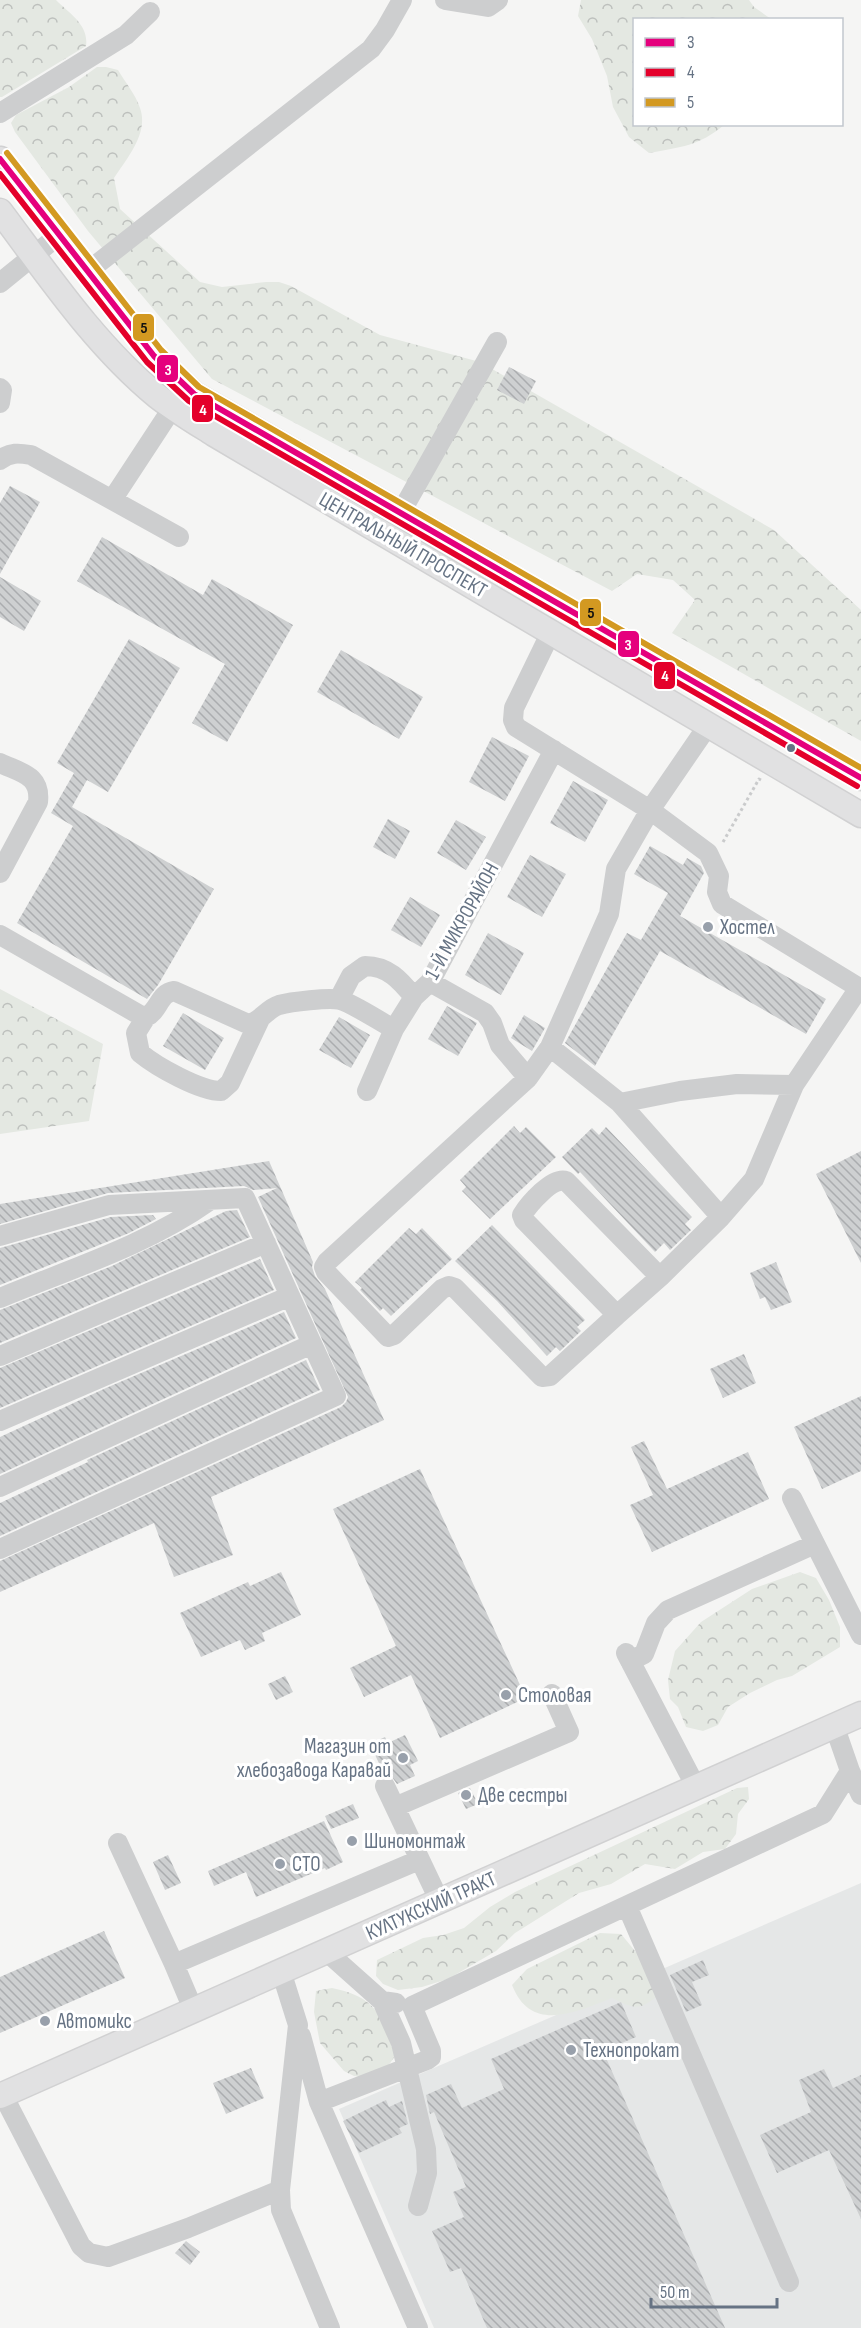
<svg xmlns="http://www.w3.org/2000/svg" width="861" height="2328" font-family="'Sofia Sans Condensed',sans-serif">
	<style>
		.built { fill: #e5e7e7 }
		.forest { fill: url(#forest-crowns) }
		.building { fill: url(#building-back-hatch) }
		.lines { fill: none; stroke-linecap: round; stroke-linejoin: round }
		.major-casing { stroke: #d1d1d2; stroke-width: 27 }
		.path { stroke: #cacbcc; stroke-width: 3; stroke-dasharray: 3 3; stroke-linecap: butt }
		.minor { stroke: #cdcecf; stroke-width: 20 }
		.major { stroke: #e1e1e2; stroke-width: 24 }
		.bus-1-casing { stroke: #fff; stroke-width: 10 }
		.bus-2-casing { stroke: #fff; stroke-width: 10 }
		.bus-3-casing { stroke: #fff; stroke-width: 10 }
		.bus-1 { stroke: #e5007d; stroke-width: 6 }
		.bus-2 { stroke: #e4002b; stroke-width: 6 }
		.bus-3 { stroke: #d39921; stroke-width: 6 }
		.bus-dot { fill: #667384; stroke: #fff; stroke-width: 2 }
		.poi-dot { fill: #98a0ab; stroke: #fff; stroke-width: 2 }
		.labels { text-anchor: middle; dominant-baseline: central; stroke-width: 6; stroke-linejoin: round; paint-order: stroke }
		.street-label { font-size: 21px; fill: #667384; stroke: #fff }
		.poi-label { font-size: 21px; fill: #667384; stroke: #fff; text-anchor: start }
		.line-badge { stroke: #fff; stroke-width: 2 }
		.badge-label { font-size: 16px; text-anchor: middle; font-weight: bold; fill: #fff }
		.pale-badge-label { font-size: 16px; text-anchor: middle; font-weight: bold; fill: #111 }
	</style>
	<defs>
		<pattern id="forest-crowns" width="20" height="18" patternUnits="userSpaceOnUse" patternTransform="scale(1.5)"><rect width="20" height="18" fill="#e4e8e2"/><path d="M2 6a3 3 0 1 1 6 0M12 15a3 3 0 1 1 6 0" fill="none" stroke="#bdc0bd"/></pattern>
		<pattern id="building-back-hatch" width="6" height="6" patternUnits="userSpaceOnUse" patternTransform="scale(1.5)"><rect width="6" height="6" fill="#ced0d1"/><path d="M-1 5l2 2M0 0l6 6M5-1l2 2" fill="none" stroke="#abadaf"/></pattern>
	</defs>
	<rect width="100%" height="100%" fill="#f5f5f4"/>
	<!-- built -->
	<path class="built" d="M861 1883V2328H434L339 2109Z"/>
	<!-- forest -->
	<path class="forest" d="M0 0H56C70 14 89 25 86 46L2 97H0Z
		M581 0H749L754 7 771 19 634 20V124L724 125C699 146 681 147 649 153L629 137 613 107 607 76 592 39 578 16Z
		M97 67H106L118 70C125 82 136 95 140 108 149 133 127 158 114 178L120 209 200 282 222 287 266 282H279L291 286 380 335 480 362 774 530 861 610V741L672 633 695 600 673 580 637 574 612 591 212 379 88 231 15 132 11 123 16 115 69 87Z
		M0 989 103 1044 89 1121 0 1134Z
		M800 1572 816 1578 829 1600 840 1627V1647L792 1676 777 1680 750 1693 728 1707 718 1725 703 1731 686 1727 678 1707 670 1699 668 1680 675 1651 701 1622 752 1589Z
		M748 1787 749 1799 738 1814 736 1834 725 1849 703 1852 675 1869 645 1864 611 1884 579 1893 515 1933 496 1951 448 1979 422 1987 398 1990 383 1984 376 1976 377 1960 423 1938 443 1935 464 1928 490 1907 515 1892 737 1788Z
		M600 1933 621 1934 640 1957 657 1996C638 2012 633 2008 612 1998 576 2012 531 2034 512 1985L527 1969Z
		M332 1988C377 1997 382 2016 395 2056L386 2069 367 2077 354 2076 344 2071 320 2043 314 2012 316 1991Z"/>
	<!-- building -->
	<path class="building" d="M509 367 536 381 524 404 497 390Z
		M10 486 40 502 0 574V503Z
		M102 537 203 595 212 579 293 625 227 742 192 723 225 664 77 581Z
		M0 577 41 601 24 631 0 617Z
		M129 639 180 668 108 792 87 780 72 807 214 889 158 985 147 999 17 923 73 826 51 813 74 773 57 763Z
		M341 650 423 697 399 739 317 692Z
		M492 737 529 756 505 801 469 782Z
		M573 781 608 800 585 842 550 823Z
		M388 819 410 831 395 859 373 847Z
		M456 820 486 837 466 870 437 853Z
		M650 846 683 865 687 858 701 866 704 873 680 916 826 999 806 1034 660 951 595 1066 565 1043 627 933 641 940 668 893 634 874Z
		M530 855 566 874 542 917 507 897Z
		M410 897 440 915 421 947 391 930Z
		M488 933 524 953 501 995 465 975Z
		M447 1006 477 1023 458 1056 428 1039Z
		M183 1013 224 1038 205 1070 163 1046Z
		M524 1015 545 1028 532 1051 511 1038Z
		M339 1017 370 1035 351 1068 319 1050Z
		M514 1126 520 1133 526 1127 556 1157 490 1219 462 1191 466 1187 460 1180Z
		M606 1127 692 1217 685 1224 691 1230 670 1250 664 1243 655 1252 580 1172 578 1174 562 1157 592 1128 599 1135Z
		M861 1151V1263L816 1174Z
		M269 1161 313 1262 312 1267 315 1276 325 1289 384 1420 211 1497 233 1555 174 1577 154 1523 0 1592V1561L341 1407 346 1402 348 1397 258 1197 277 1188 253 1190 244 1186 108 1193 0 1224V1204Z
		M237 1210 250 1237 0 1343V1310L112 1266 226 1211Z
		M153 1215 156 1219 129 1233 0 1285V1248L111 1217Z
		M492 1225 585 1320 577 1327 581 1331 560 1351 556 1347 547 1356 497 1301 455 1261Z
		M409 1228 416 1234 422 1228 452 1259 391 1316 383 1308 380 1311 360 1290 362 1288 355 1282Z
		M260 1259 274 1290 0 1408V1368Z
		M776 1262 792 1302 771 1310 765 1297 760 1299 750 1273Z
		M284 1312 296 1338 0 1474V1437L106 1388Z
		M744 1354 756 1383 723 1398 710 1369Z
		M306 1360 320 1390 0 1536V1503L88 1462 87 1460Z
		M861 1396V1471L822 1489 794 1427Z
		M644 1441 667 1489 748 1452 769 1499 652 1552 630 1505 653 1495 631 1447Z
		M420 1469 526 1698 440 1738 411 1675 364 1697 350 1668 396 1646 333 1509Z
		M281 1572 301 1615 262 1633 265 1641 245 1650 240 1640 201 1657 180 1613 248 1582 250 1586Z
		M285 1676 293 1692 276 1700 268 1684Z
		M405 1735 418 1761 410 1765 415 1776 397 1784 392 1777 384 1774 370 1744 385 1737 388 1743Z
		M470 1788 478 1804 466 1809 458 1793Z
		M353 1804 359 1818 331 1829 325 1816Z
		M324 1821 343 1862 326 1870 325 1868 256 1897 246 1872 214 1886 208 1871Z
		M168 1855 181 1883 165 1890 153 1862Z
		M104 1931 125 1978 0 2033V1977Z
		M703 1960 709 1975 692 1982 702 2005 686 2012 670 1975Z
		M621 2002 636 2037 603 2051 725 2328H487L461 2268 450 2272 432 2231 464 2217 453 2192 466 2187 434 2112 430 2114 426 2095 451 2084 462 2108 504 2089 491 2059Z
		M251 2068 264 2098 226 2114 213 2083Z
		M824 2069 833 2088 861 2075V2219L829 2150 777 2173 760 2135 811 2112 799 2080Z
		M386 2100 389 2107 402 2101 408 2124 399 2128 402 2133 359 2153 343 2121Z
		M186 2241 200 2252 190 2265 175 2253Z"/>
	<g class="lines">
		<defs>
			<path id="major" d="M0 159 154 356 194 394 861 778
				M0 211C48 275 95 345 157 396 175 410 195 422 214 434L861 815
				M0 2096 861 1714"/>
		</defs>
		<!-- major casing -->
		<use href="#major" class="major-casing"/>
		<!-- path -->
		<path class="path" d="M723 842 759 779 761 780"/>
		<!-- minor -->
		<path class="minor" d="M445 0 488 7 498 0
			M0 113 126 35 150 12
			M87 272 371 49 385 30 402 0
			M0 283 59 235
			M0 388 2 390 0 403
			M0 460C10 452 19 453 31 455L179 537
			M112 500 173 407
			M400 514 497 342
			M551 632 514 708 513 720 516 727 650 810 709 724
			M0 763C21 773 41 775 38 802L0 873
			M0 935 138 1014 146 1017C159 1011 159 993 174 991L248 1024C261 1022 266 1009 279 1005 290 1002 330 997 340 1000 354 1004 379 1021 394 1029
			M430 982 485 1013 492 1023 500 1045 528 1078 327 1262 324 1267 326 1272 388 1337 394 1335 442 1289 449 1286 455 1288 542 1377 550 1376 617 1315 524 1220 522 1215C529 1204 553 1176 566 1181L660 1277
			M339 999 351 976 365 966C388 966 400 980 414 997L430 982 554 750
			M146 1017 136 1033 140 1053C157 1067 200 1091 221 1091L230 1083 260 1019
			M528 1078 550 1047
			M367 1091 394 1029 414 997
			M620 1103 680 1091 737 1084 794 1085 859 988
			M721 1217 754 1179 794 1085
			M0 1236 109 1205 245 1198 336 1396 0 1549
			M0 1298C70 1269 147 1245 209 1201
			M617 1315 660 1277 721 1217 620 1103 550 1047 609 914 616 869 650 810 708 853 719 876 717 892 722 904 861 989
			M0 1356 266 1243
			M0 1421 290 1296
			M0 1487 312 1344
			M792 1498 861 1635
			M626 1653 696 1787
			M630 1661 644 1654 656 1623 668 1610 815 1544
			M850 1771 861 1795
			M385 1786 440 1902
			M395 1807 569 1732 552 1694
			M118 1843 174 1964
			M627 1906 789 2282
			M327 1952 382 2001 396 2003
			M382 2001 401 2043 426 2149 427 2173 418 2206
			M193 2009 174 1964 419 1860
			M301 2036 319 2102 418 2328
			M3 2095 81 2246 89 2253 108 2257 188 2228 280 2190 298 2025 281 1971
			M319 2102 427 2060 431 2057V2051L412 2006 823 1814 850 1771 834 1725
			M280 2190 281 2210 330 2328"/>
		<!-- major -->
		<use href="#major" class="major"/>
		<defs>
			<path id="bus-1" d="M0 159 154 356 194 394 861 778"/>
			<path id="bus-2" d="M0 174 147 362 189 401 857 786"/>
			<path id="bus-3" d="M7 153 161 350 199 387 861 768"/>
		</defs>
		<!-- bus-1 casing -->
		<use href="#bus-1" class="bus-1-casing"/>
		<!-- bus-2 casing -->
		<use href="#bus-2" class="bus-2-casing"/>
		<!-- bus-3 casing -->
		<use href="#bus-3" class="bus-3-casing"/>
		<!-- bus-1 -->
		<use href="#bus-1" class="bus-1"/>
		<!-- bus-2 -->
		<use href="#bus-2" class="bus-2"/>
		<!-- bus-3 -->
		<use href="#bus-3" class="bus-3"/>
	</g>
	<!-- markers -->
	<circle class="bus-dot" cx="791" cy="748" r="5"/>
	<g class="poi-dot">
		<circle cx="708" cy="927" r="6"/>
		<circle cx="506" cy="1695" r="6"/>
		<circle cx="403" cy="1758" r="6"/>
		<circle cx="466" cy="1795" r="6"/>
		<circle cx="352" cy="1841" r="6"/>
		<circle cx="280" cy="1864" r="6"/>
		<circle cx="45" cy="2021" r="6"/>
		<circle cx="571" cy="2050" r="6"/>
	</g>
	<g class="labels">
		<!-- street labels -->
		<g class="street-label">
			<text transform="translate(403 545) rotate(30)">ЦЕНТРАЛЬНЫЙ ПРОСПЕКТ</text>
			<text transform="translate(462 921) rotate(-61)">1-Й МИКРОРАЙОН</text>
			<text transform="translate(431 1906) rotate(-24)">КУЛТУКСКИЙ ТРАКТ</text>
		</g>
		<!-- poi labels -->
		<g class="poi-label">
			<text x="720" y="927">Хостел</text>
			<text x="518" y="1695">Столовая</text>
			<text x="391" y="1746" text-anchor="end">Магазин от<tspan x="391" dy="24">хлебозавода Каравай</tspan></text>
			<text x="478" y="1795">Две сестры</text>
			<text x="364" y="1841">Шиномонтаж</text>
			<text x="292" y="1864">СТО</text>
			<text x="57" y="2021">Автомикс</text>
			<text x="583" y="2050">Технопрокат</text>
		</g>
	</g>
	<g class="line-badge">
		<rect x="132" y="313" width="23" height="29" rx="6" fill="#d39921"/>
		<rect x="156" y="354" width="23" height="29" rx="6" fill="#e5007d"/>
		<rect x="191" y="394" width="23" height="29" rx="6" fill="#e4002b"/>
		<rect x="579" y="598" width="23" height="29" rx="6" fill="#d39921"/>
		<rect x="617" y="630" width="23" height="28" rx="6" fill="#e5007d"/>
		<rect x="653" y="661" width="23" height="29" rx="6" fill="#e4002b"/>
	</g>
	<g class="badge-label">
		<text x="168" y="375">3</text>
		<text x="203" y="415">4</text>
		<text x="628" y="650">3</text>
		<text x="665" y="681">4</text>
	</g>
	<g class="pale-badge-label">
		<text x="144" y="333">5</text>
		<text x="591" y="618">5</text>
	</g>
	<!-- legend -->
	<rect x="633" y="18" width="210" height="108" fill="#ffffff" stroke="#c2c7ce" stroke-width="1.5"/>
	<rect x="645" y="38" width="30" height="9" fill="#e5007d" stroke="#c2c7ce" stroke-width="1.5"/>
	<text x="687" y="48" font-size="18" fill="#667384">3</text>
	<rect x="645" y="68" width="30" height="9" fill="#e4002b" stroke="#c2c7ce" stroke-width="1.5"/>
	<text x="687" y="78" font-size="18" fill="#667384">4</text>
	<rect x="645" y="98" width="30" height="9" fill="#d39921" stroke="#c2c7ce" stroke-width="1.5"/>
	<text x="687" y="108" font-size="18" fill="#667384">5</text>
	<!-- scale -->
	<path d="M651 2298v9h126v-9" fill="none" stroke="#667384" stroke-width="3"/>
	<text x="660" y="2298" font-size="18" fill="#667384" stroke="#ffffff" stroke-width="4.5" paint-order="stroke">50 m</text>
</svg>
